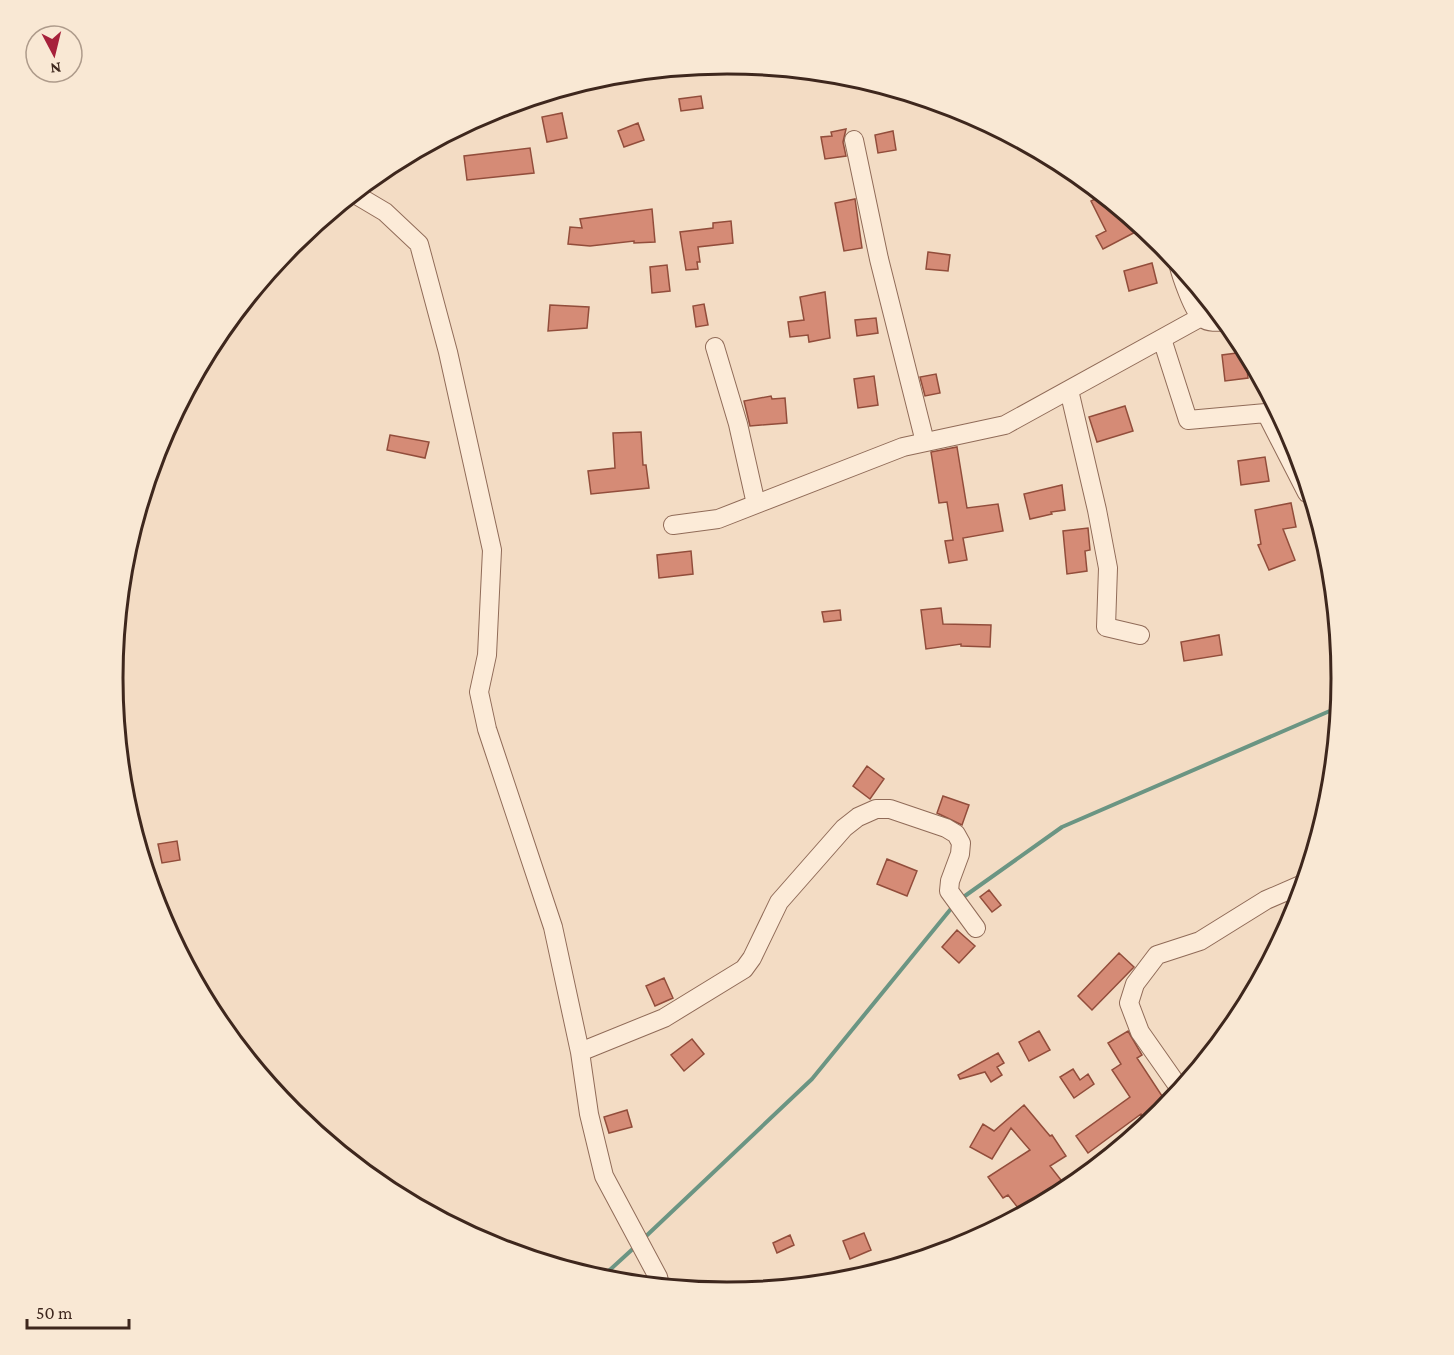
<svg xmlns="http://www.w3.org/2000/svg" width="1454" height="1355" font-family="'Crimson Pro',serif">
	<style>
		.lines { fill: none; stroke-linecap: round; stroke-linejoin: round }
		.stream { stroke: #6b9583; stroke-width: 4 }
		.building { fill: #d58b76; stroke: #924d3b; stroke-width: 1.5 }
		.minor-casing { stroke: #906b58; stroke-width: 20 }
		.minor { stroke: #fcebd8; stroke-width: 18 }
		.rim { fill: none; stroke: #3e271d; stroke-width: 3 }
	</style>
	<rect width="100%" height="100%" fill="#f3dcc4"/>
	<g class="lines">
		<!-- stream -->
		<path class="stream" d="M962 898 1062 827 1339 707
			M643 1239 812 1079 954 905
			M601 1278 636 1246"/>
	</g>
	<!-- building -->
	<path class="building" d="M701 96 703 108 681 111 679 99Z
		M562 113 567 138 547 142 542 117Z
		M638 123 644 140 624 147 618 131Z
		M846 129 843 142 846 156 825 159 821 137 832 136 831 132Z
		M893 131 896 150 878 153 875 135Z
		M530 148 534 173 467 180 464 156Z
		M1103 195 1143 228 1103 249 1096 236 1106 231 1091 201Z
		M855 199 862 248 844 251 835 203Z
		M652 209 655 242 634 243V241L590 246 568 244 570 227 582 228 580 219Z
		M731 221 733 243 698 247 700 262H697L698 269 686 270 680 232 713 228V223Z
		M928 252 950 255 948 271 926 269Z
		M1152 263 1157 283 1129 291 1124 271Z
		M667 265 670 291 652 293 650 267Z
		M825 292 830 338 809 342 808 335 790 337 788 322 804 320 800 297Z
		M704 304 708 325 696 327 693 306Z
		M550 305 589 307 587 328 548 331Z
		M876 318 878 333 857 336 855 320Z
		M1244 352 1245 358H1249L1251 368 1247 369 1248 378 1225 381 1222 355Z
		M936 374 940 393 925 396 920 377Z
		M874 376 878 405 858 408 854 379Z
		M771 396 772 399 785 398 787 423 750 426 744 401Z
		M1125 406 1133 431 1097 442 1089 417Z
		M641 432 643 465H646L649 488 591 494 588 471 615 468 613 433Z
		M390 435 429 442 425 458 387 450Z
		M957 447 967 508 998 504 1003 531 963 538 967 560 949 563 945 541 953 540 947 502 939 503 931 452Z
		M1265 457 1269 481 1241 485 1238 461Z
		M1062 485 1065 510 1051 512 1052 514 1030 519 1024 494Z
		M1291 503 1296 527 1283 529 1295 560 1269 570 1258 545 1261 544 1255 510Z
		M1088 528 1090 550 1085 551 1087 571 1067 574 1063 531Z
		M691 551 693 574 659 578 657 555Z
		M941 608 943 624 991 625 990 647 961 646V644L926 649 921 610Z
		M840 610 841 620 824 622 822 612Z
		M1219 635 1222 655 1184 661 1181 642Z
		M867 766 884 779 870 799 853 786Z
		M943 796 969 805 962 825 937 813Z
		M177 841 180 860 162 863 158 844Z
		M887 859 917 871 907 896 877 884Z
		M989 890 1001 905 992 912 980 897Z
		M957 930 975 946 959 963 942 947Z
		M1119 953 1134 967 1092 1010 1078 996Z
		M664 978 673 998 655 1006 646 986Z
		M1039 1031 1050 1050 1029 1061 1019 1042Z
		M1128 1031 1142 1055 1137 1058 1166 1102 1143 1117 1141 1114 1088 1153 1076 1136 1130 1097 1112 1070 1121 1064 1108 1043Z
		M692 1039 704 1054 684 1071 671 1055Z
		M998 1053 1004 1063 997 1067 1002 1075 991 1082 985 1072 960 1079 958 1075Z
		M1073 1069 1080 1080 1088 1074 1094 1084 1074 1098 1060 1077Z
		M1024 1105 1050 1136 1052 1135 1066 1156 1050 1166 1068 1189 1022 1213 1008 1195 1003 1198 988 1177 1030 1150 1011 1128 992 1159 970 1147 983 1124 994 1131Z
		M627 1110 632 1127 609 1133 604 1117Z
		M864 1233 871 1250 850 1259 843 1241Z
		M790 1235 794 1245 777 1253 773 1243Z"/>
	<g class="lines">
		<defs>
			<path id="minor" d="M854 140 879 259 925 442
				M353 193 385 212 419 244 448 352 492 550 487 655 479 692 487 729 553 927 580 1052 589 1114 604 1176 658 1277 660 1285
				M1178 263C1181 275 1193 311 1202 318 1209 323 1217 322 1225 321
				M1162 339 1188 420 1266 413 1307 493
				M715 347 738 424 756 504
				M1069 390 1097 510 1108 568 1106 627 1140 635
				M673 525 718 519 903 447 1005 425 1201 317
				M580 1052 664 1018 744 969 752 958 779 902 844 828 858 817 876 809H890L946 828 956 834 961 843 960 854 950 881 949 891 976 928
				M1180 1089 1140 1032 1129 1003 1135 984 1157 955 1200 941 1266 900 1303 884"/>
		</defs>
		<!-- minor casing -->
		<use href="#minor" class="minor-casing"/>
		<!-- minor -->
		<use href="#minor" class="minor"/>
	</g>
	<!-- crop -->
	<path d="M0 0H1454V1355H0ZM123 678a604 604 0 1 1 1208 0a604 604 0 1 1-1208 0Z" fill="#f9e8d4" fill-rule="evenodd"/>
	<path class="rim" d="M123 678a604 604 0 1 1 1208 0a604 604 0 1 1-1208 0Z"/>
	<!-- north arrow -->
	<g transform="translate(54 54) rotate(173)"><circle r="28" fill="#f9e8d4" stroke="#ae9b8b" stroke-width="1.5"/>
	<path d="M0-4.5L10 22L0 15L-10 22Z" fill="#a6213b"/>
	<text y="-9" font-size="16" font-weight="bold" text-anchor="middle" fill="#3e271d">N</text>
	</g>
	<!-- scale -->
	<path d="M27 1319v9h102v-9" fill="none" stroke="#3e271d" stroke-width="3"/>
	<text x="36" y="1319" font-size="18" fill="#3e271d" stroke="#f9e8d4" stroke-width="4.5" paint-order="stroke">50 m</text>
</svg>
